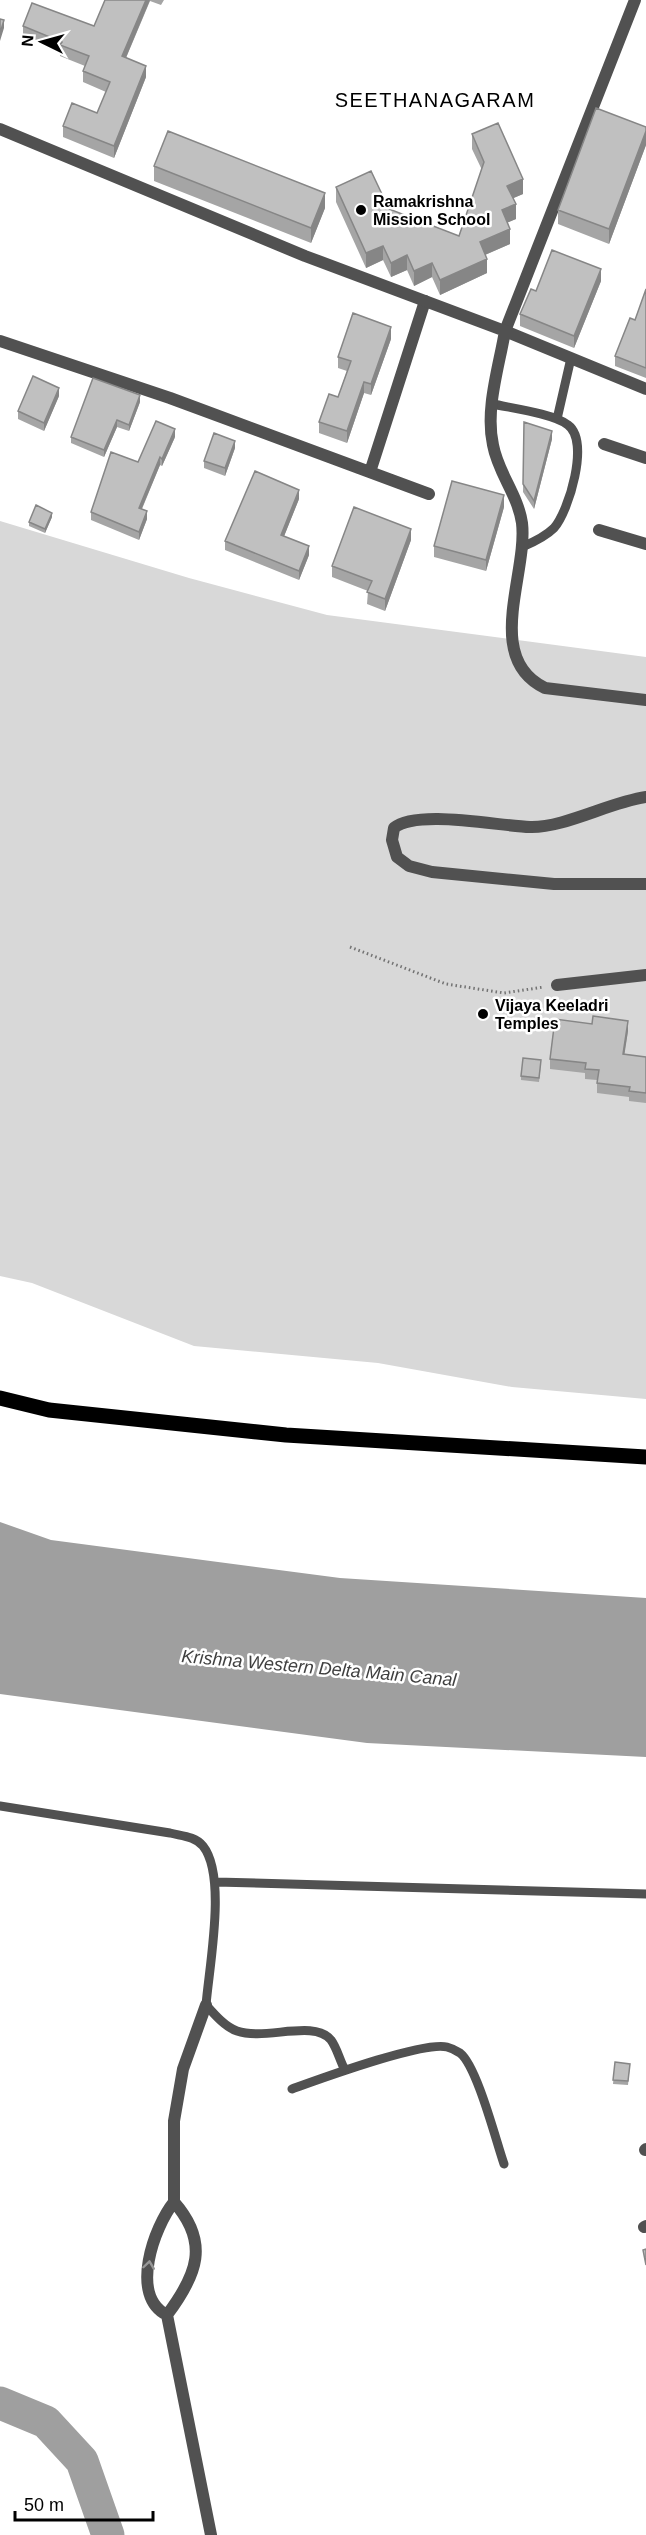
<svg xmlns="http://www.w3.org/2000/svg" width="646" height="2535" font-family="Helvetica,sans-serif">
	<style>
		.green { fill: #d8d8d8 }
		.water { fill: #9f9f9f }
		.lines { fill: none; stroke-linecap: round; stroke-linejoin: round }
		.river { stroke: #9f9f9f; stroke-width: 33 }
		.path { stroke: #737373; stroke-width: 3; stroke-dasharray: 1.5 3; stroke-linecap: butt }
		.service { stroke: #515151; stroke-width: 9 }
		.minor { stroke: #515151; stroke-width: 12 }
		.tertiary { stroke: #515151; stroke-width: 12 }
		.primary { stroke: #000; stroke-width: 15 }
		.wall { fill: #a5a5a5 }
		.shaded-wall { fill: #868686 }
		.building { fill: #c0c0c0; stroke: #868686; stroke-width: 1.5 }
		.oneway { stroke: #979797 }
		.poi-dot { fill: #000; stroke: #fff; stroke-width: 2 }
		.labels { text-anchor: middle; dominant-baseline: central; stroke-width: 5; stroke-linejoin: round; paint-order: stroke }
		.poi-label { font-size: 16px; font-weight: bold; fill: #000; stroke: #fff; text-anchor: start }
		.water-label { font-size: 18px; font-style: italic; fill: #404040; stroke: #fff }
		.quarter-label { font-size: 20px; letter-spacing: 1.5px; fill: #000; stroke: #fff }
	</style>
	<rect width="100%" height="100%" fill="#fff"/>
	<!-- green -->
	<path class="green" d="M0 521 189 578 327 615 646 657V1399L512 1387 378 1363 194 1346 32 1283 0 1276Z"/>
	<!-- water -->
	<path class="water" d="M0 1522 51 1540 340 1578 646 1598V1757L367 1743 0 1694Z"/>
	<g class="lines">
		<!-- river -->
		<path class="river" d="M0 2403 46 2422 82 2461 108 2535"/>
		<!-- path -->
		<path class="path" d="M350 947 446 984 504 993 544 987"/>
		<!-- service -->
		<path class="service" d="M493 404C511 408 555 414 568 425 590 441 569 511 554 528 545 537 534 542 522 547
			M557 419 571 358
			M0 1806 170 1833C181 1836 195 1836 203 1846 227 1876 209 1967 206 2005 214 2014 225 2027 237 2031 265 2041 314 2019 331 2040 337 2048 340 2061 345 2070
			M216 1882 646 1894
			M292 2089C320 2079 423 2041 447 2047 451 2048 457 2051 460 2053 477 2066 496 2141 504 2164"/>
		<!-- minor -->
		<path class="minor" d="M505 331 635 0
			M0 341 170 398 429 494
			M604 444 646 458
			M370 472 425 301
			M599 530 646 544
			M645 2150 646 2149
			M174 2202C210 2243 197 2275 167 2315L211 2535
			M644 2227 646 2226
			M167 2315C129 2296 154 2227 174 2202V2121L183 2069 206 2005"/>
		<!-- tertiary -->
		<path class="tertiary" d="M0 129 305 256 505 331 646 389
			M505 331C499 367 485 409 493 445 498 473 518 495 522 523 528 574 483 658 545 688L646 700
			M646 797C610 802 564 828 530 827 498 826 417 809 394 828L392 840 397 857 409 866 432 872 554 884H646
			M557 985 646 975"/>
		<!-- primary -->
		<path class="primary" d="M0 1398 49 1410 286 1435 646 1457"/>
	</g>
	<!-- wall -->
	<path class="wall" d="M105 0H164L161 5 150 1 126 58 146 77 114 158 63 137V126L97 113 106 92 83 82V71L85 66 60 56V52L23 37V26H94Z
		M646 127V145L609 244 558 224V210Z
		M472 134 523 194 513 198 516 219 507 222 510 244 485 255 487 273 440 295 432 277 414 286 407 270 391 277 383 260 366 268 336 202V187L389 209 459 236 482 170 472 149Z
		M154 166 325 208 311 243 154 181Z
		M601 281 574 348 520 326V314L536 291Z
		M646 289V378L615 366V356L635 320Z
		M391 339 371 395 364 393 347 443 319 433V422L338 397 347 371 338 368V357Z
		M59 396 44 431 18 419V411Z
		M140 402 129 431 117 427 104 457 71 443V437Z
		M524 422 552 439 534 509 523 492Z
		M175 437 162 466 160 465 142 509 147 519 139 540 91 520V512L138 462Z
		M235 448 225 476 204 468V461Z
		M299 499 284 536 309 555 299 580 225 550V541Z
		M504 507 486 571 434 557V546Z
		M52 517 45 533 29 526V522Z
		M411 540 385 611 367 604 368 591 332 577V566Z
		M628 1031 624 1054 646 1057V1103L629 1101V1097L597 1093V1080L585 1079V1073L550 1069V1059Z
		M541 1064 539 1082 521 1080V1076Z
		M615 2062 630 2064 628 2085 613 2084Z"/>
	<!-- shaded-wall -->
	<path class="shaded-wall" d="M146 0H150L122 67V56Z
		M4 20V28L0 41V33Z
		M146 66V77L114 158V146Z
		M646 131V145L609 244V229Z
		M523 179V194L507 201V186Z
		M325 193V208L311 243V228Z
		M516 204V219L502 225V210Z
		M510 229V244L480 257V242Z
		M383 246V260L366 268V253Z
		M407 255V270L391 277V263Z
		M487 259V273L440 295V280Z
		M432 263V277L414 286V271Z
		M601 269V281L574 348V336Z
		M391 327V339L371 395V384Z
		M364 382V393L347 443V431Z
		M59 388V396L44 431V423Z
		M140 395V402L129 431V425Z
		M117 420V427L104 457V450Z
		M175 429V437L162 466V459Z
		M552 431V439L534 509V501Z
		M235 441V448L225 476V468Z
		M160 457V465L139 515V508Z
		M299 490V499L281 544V535Z
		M504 495V507L486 571V560Z
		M147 511V519L139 540V532Z
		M52 513V517L45 533V529Z
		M411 529V540L385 611V599Z
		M309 546V555L299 580V571Z
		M628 1021V1031L623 1064V1054Z"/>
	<!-- building -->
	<path class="building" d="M105 0H146L122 56 146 66 114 146 63 126 72 103 97 113 110 82 83 71 89 56 60 45 62 42 23 26 32 3 94 26Z
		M0 19 4 20 0 33Z
		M596 108 646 127V131L609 229 558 210Z
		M498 123 523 179 507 186 516 204 502 210 510 229 480 242 487 259 440 280 432 263 414 271 407 255 391 263 383 246 366 253 336 187 371 171 389 209 459 236 484 162 472 134Z
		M168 131 325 193 311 228 154 166Z
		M552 250 601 269 574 336 520 314 531 289 536 291Z
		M646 289V368L615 356 630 318 635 320Z
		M353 313 391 327 371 384 364 382 347 431 319 422 329 394 338 397 351 361 338 357Z
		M33 376 59 388 44 423 18 411Z
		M93 378 140 395 129 425 117 420 104 450 71 437Z
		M156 421 175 429 162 459 160 457 139 508 147 511 139 532 91 512 111 452 138 462Z
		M524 422 552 431 534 501 523 484Z
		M214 433 235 441 225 468 204 461Z
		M255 471 299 490 281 535 309 546 299 571 225 541Z
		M452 481 504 495 486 560 434 546Z
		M36 505 52 513 45 529 29 522Z
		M354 507 411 529 385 599 367 592 372 581 332 566Z
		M593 1016 628 1021 623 1054 646 1057V1093L629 1091 630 1087 597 1083 599 1070 585 1069 586 1063 550 1059 555 1019 592 1024Z
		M523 1058 541 1060 539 1078 521 1076Z
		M615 2062 630 2064 628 2081 613 2080Z
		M646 2249V2265L643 2250Z"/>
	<!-- one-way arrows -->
	<defs><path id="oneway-chevron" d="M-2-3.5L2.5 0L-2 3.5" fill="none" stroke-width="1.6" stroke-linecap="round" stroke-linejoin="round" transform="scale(1.5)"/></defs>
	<use class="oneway" href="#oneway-chevron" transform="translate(149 2265) rotate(-82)"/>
	<!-- markers -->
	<g class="poi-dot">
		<circle cx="361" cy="210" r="6"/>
		<circle cx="483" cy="1014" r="6"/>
	</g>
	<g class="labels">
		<!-- poi labels -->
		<g class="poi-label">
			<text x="373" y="201">Ramakrishna<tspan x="373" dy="18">Mission School</tspan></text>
			<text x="495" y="1005">Vijaya Keeladri<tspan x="495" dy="18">Temples</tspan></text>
		</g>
		<!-- water labels -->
		<g class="water-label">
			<text transform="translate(319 1668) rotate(5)">Krishna Western Delta Main Canal</text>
		</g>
		<!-- quarter labels -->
		<g class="quarter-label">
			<text x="435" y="100">SEETHANAGARAM</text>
		</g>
	</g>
	<!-- north arrow -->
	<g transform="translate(42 42) rotate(275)" stroke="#ffffff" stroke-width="4.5" paint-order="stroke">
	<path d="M0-4.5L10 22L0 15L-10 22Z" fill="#000000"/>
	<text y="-9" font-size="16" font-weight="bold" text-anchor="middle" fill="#000000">N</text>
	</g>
	<!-- scale -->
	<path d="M15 2511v9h138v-9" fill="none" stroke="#000000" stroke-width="3"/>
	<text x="24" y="2511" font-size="18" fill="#000000" stroke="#ffffff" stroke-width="4.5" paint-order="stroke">50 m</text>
</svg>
